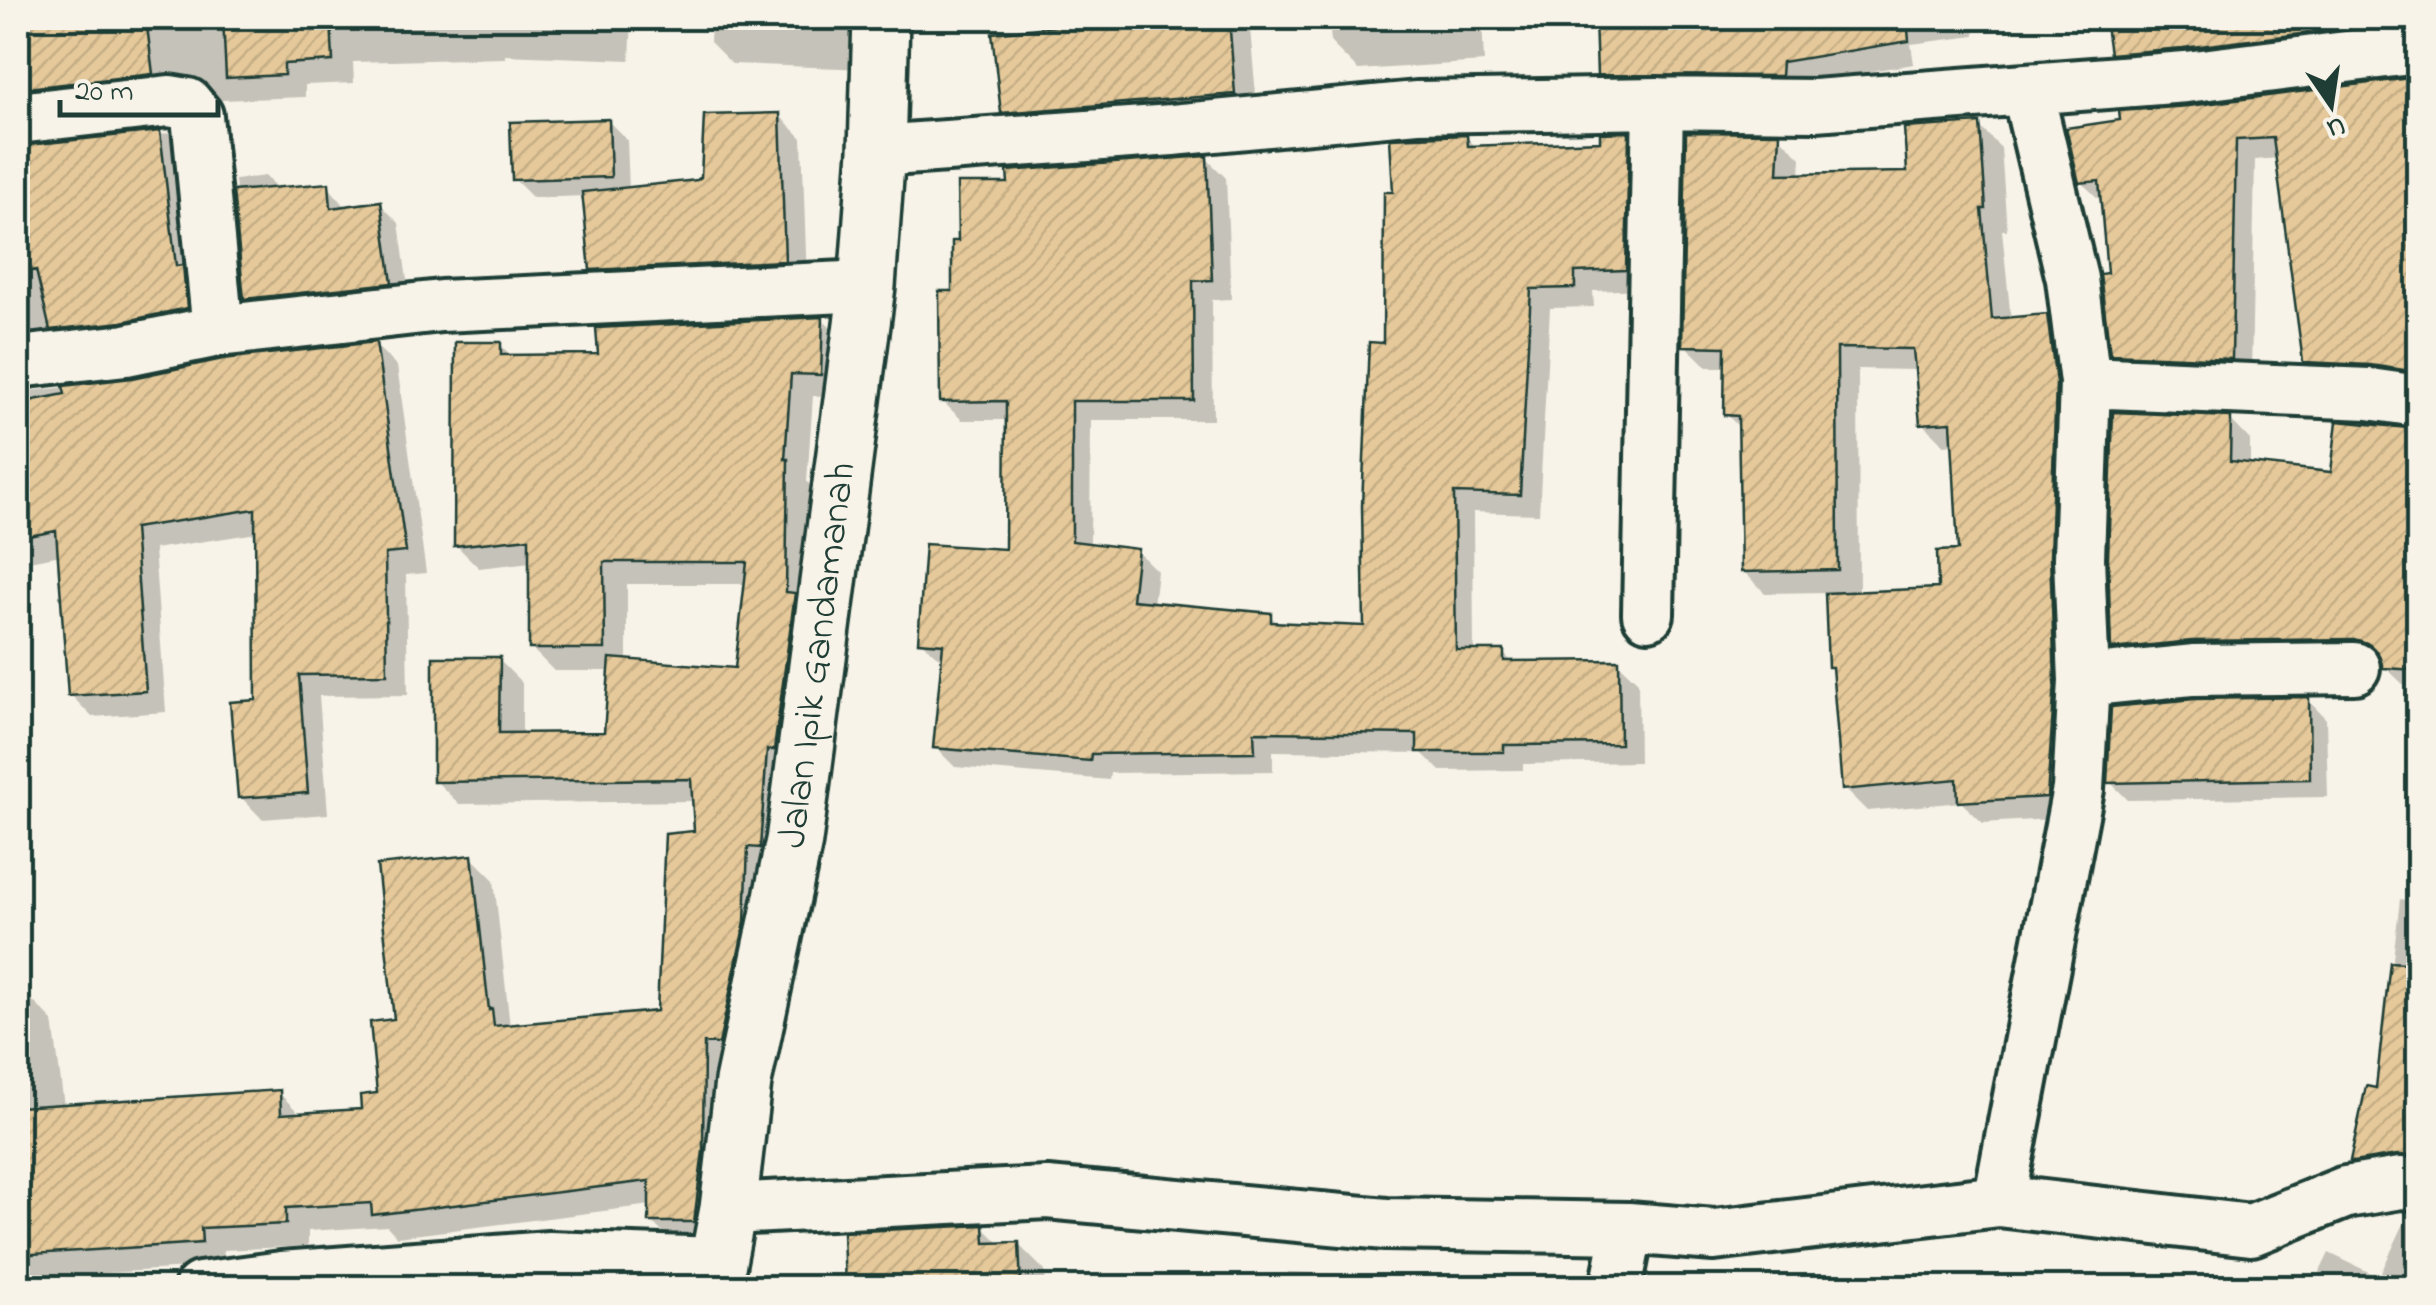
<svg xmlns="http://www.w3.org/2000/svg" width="2436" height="1305" font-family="'Indie Flower',sans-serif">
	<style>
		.shadow { fill: #0003; fill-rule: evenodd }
		.building { fill: url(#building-hatch); stroke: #1f3d34; stroke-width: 2.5 }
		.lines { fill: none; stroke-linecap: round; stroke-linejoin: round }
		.minor-casing { stroke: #1f3d34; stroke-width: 58 }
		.tertiary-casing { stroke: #1f3d34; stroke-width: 62 }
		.minor { stroke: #f7f3e8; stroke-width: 50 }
		.tertiary { stroke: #f7f3e8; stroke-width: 55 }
		.labels { text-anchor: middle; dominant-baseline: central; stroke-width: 8; stroke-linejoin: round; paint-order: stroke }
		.street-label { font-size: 40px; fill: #1f3d34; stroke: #f7f3e8 }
	</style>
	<defs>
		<pattern id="building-hatch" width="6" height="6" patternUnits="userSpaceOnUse" patternTransform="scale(2.5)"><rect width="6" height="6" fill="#e6c99a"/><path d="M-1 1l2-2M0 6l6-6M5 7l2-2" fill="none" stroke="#c5ae85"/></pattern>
	</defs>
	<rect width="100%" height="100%" fill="#f7f3e8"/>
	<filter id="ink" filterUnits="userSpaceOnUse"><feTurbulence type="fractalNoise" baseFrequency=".01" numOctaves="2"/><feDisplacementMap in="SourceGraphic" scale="20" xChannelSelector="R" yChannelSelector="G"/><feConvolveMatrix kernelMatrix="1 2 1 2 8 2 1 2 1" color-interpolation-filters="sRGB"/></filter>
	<g filter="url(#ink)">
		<!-- shadow -->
		<path class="shadow" d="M18 18H632L630 60 505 55V58L353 62 354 83 305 85V97L222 100 190 94 102 103 80 81 79 74 18 80Z
			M711 18H874L868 69 732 64 710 42Z
			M1153 18H1249L1258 117 1027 136 1003 112 995 35Z
			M1329 18H1482L1484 62 1358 70 1331 43Z
			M1598 18H1973L1975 36 1911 44 1914 64 1802 82 1622 96 1600 74Z
			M2107 18H2418V41L2133 73 2113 53Z
			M2418 79V388L2326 382 2306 361 2279 158 2255 160 2251 379 2133 374 2113 353 2102 202 2081 182 2190 108Z
			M779 115 802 138 807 283 615 292 592 269 585 196 533 198 514 179 608 121 627 140 629 190 698 183Z
			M1979 126 2001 148 2007 230H2002L2011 320 2047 317 2069 339 2068 818 1983 823 1961 802 1867 811 1845 789 1835 670 1831 666 1828 592 1765 593 1743 571 1741 429 1726 414 1727 367H1707L1685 345 1779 136 1801 158 1800 176 1910 175ZM1858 369 1917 370 1922 423 1944 445 1954 444 1961 553 1940 591 1859 594Z
			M169 133 190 154 207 329 18 366V149Z
			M1628 135 1648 155 1645 289 1593 291 1594 307 1550 308 1539 514 1473 512 1474 653H1503L1514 664 1618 663 1638 682 1639 762 1523 764V770L1440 771 1422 753 1273 751V771L1110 773 1109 780 955 767 935 747 943 661 920 641 1008 552V420H962L942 401 960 244 1011 185 1206 158 1226 178 1231 299 1212 300 1213 420H1091L1090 546 1137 551 1157 571 1153 605 1270 616 1280 625 1367 629 1396 195 1466 137 1477 148 1603 144Z
			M265 176 279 190 328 186 347 209 380 204 399 223 410 301 265 317 246 298 235 180Z
			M822 319 845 342 843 397 813 396 807 482 810 485 808 609 716 1244H674L651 1221V1205L397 1237 387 1226 308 1231V1246L223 1250 224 1266 71 1275 72 1288H18V1000L30 998 53 1021 64 1106 279 1093 301 1115 364 1111 379 1095 397 1021 471 857 494 880 510 1027 659 1013 697 833 695 801 459 804 436 781 499 660 522 683V735L606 734 612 671H554L531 648V562L479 568 456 545 500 344 513 358 601 357ZM627 584H747L738 670 627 662Z
			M375 345 397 366 426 573 406 575 408 695 319 696 328 814 262 819 241 797 259 702 257 533 154 549 166 712 92 717 71 695 61 555 18 563V392L130 381Z
			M2230 419 2250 440V465L2334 475 2418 431V689L2406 687 2385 667 2383 660 2376 658 2134 668 2114 648Z
			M2308 700 2326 719 2328 797 2128 800 2110 782Z
			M2418 897V1024L2409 1023 2388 1002 2400 899 2418 902Z
			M2382 1059 2418 1071V1176L2375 1183 2352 1160 2378 1091Z
			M2418 1214V1288H2312L2329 1253 2379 1277 2408 1215Z
			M983 1227 1001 1245 1018 1244 1045 1271 1046 1288H846Z
			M1288 1272 1341 1274 1354 1288H1287Z
			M1452 1279 1581 1286 1582 1288H1451Z"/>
		<!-- building -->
		<path class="building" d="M18 18H146L153 74 18 89Z
			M223 18H331L333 61 284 64V75L226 78Z
			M1131 18H1229L1235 94 1001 113 992 33Z
			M1595 18H1907L1909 41 1782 62 1781 76 1597 75Z
			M2105 18H2418V20L2183 48 2110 54Z
			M2418 77V93L2411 94 2418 189V372L2370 365 2303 362 2273 138 2236 140 2232 359 2110 354 2100 274 2107 273 2099 181 2079 183 2066 128 2120 120 2119 111 2189 106Z
			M780 113 785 261 590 270 582 192 697 180 701 177 704 115Z
			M609 119 611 177 512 180 510 122Z
			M1980 123 1986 209H1982L1992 319 2047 314 2056 383 2050 557 2055 681 2047 797 1958 802 1957 779 1842 790 1832 667H1828L1825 593 1938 588 1937 551 1958 550 1951 422 1920 424 1913 349 1837 348 1838 570 1741 572 1738 416 1724 415 1725 347 1682 346 1686 132 1780 133 1778 174 1907 172 1904 128Z
			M160 131 176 266 183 265 187 308 122 322 50 330 36 270 18 274V146Z
			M1629 132 1626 270 1575 272V288L1531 289 1520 495 1454 493 1456 650H1504V661L1619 660 1620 744 1504 745V752H1417V734L1254 732 1255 752 1091 754 1090 761 933 748 943 644 918 642 925 544 1005 549 1006 401 940 402 939 291H952V241H958L957 183H1008L1007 171 1207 156 1212 280 1193 281 1194 401H1072V541L1138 549 1132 600 1271 613V622L1364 626 1362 506 1369 342 1383 343 1384 192H1393L1390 138 1467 135 1468 146 1600 141V133Z
			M329 183 331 208 381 201 392 283 244 299 233 191Z
			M823 317 821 375 791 374 785 459H788L786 592 795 593 774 750H767L760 848 748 847 745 922 719 1044 704 1043 703 1151 694 1222H649V1181L372 1215 371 1203 286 1208V1224L201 1228 202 1243 18 1255V1107L280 1090 281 1114 361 1109 360 1095 377 1093 370 1022 394 1019 377 865 472 855 489 1010 492 1009 494 1026 657 1011 665 834 694 831 691 779 433 782V657H500L499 733 604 732 610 658 735 668 747 562H604L605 649H529V538L454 546 455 342H501V355L598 354 596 328Z
			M376 342 406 552 385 554 387 674 299 675 308 793 238 798 230 702 256 700 255 509 134 528 146 691 68 696 56 531 18 538V403L65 394 63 386 132 378 223 359Z
			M2113 412 2231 417 2230 461 2331 472 2337 421 2418 429V670L2383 668 2378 653 2367 643 2354 639 2192 641 2111 649 2108 558Z
			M2309 697 2310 779 2107 783 2111 707 2195 699Z
			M2390 962 2418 964V1156L2397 1155 2353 1162 2350 1161 2366 1086 2376 1088Z
			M984 1225 985 1243 1019 1242 1021 1288H845L843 1232Z"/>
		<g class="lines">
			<defs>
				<path id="minor" d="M18 118 169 101 187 104 197 116 218 331
					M877 151 1172 130 1417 107 1658 103 1815 105 2186 77 2418 48
					M18 362 126 350 218 331 441 306 867 286
					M2085 382 2369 394 2418 401
					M1648 614 1658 103
					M2084 681 2193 670 2354 668
					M1999 1201 2078 789 2084 681 2079 558 2085 382 2072 279 2027 89
					M728 1209 1047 1193 1386 1224 1628 1228 1714 1235 1999 1201 2251 1230 2346 1192 2401 1183 2418 1185
					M200 1288 282 1277 549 1257 716 1263
					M1616 1288 1628 1228"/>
				<g id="tertiary">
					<path id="s1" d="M713 1288 728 1209 743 1082 794 841 867 286 877 151 881 18"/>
				</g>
			</defs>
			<!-- minor casing -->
			<use href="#minor" class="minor-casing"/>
			<!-- tertiary casing -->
			<use href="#tertiary" class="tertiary-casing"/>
			<!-- minor -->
			<use href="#minor" class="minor"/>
			<!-- tertiary -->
			<use href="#tertiary" class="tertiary"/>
		</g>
	</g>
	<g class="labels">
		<!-- street labels -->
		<g class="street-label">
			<text stroke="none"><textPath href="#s1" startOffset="642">Jalan Ipik Gandamanah</textPath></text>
		</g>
	</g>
	<!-- margin -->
	<rect width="2436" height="1305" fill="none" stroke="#f7f3e8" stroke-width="60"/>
	<rect x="30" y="30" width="2376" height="1245" fill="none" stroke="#1f3d34" stroke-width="4" filter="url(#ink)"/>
	<!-- north arrow -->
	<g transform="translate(2331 105) rotate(167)" stroke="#f7f3e8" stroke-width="8" paint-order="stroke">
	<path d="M0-8L18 38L0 25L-18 38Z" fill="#1f3d34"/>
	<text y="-15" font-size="28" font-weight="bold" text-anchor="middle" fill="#1f3d34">U</text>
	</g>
	<!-- scale -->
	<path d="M60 100v15h158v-15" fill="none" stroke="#1f3d34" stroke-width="5"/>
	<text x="75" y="100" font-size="30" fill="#1f3d34" stroke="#f7f3e8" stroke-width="8" paint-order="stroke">20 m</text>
</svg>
